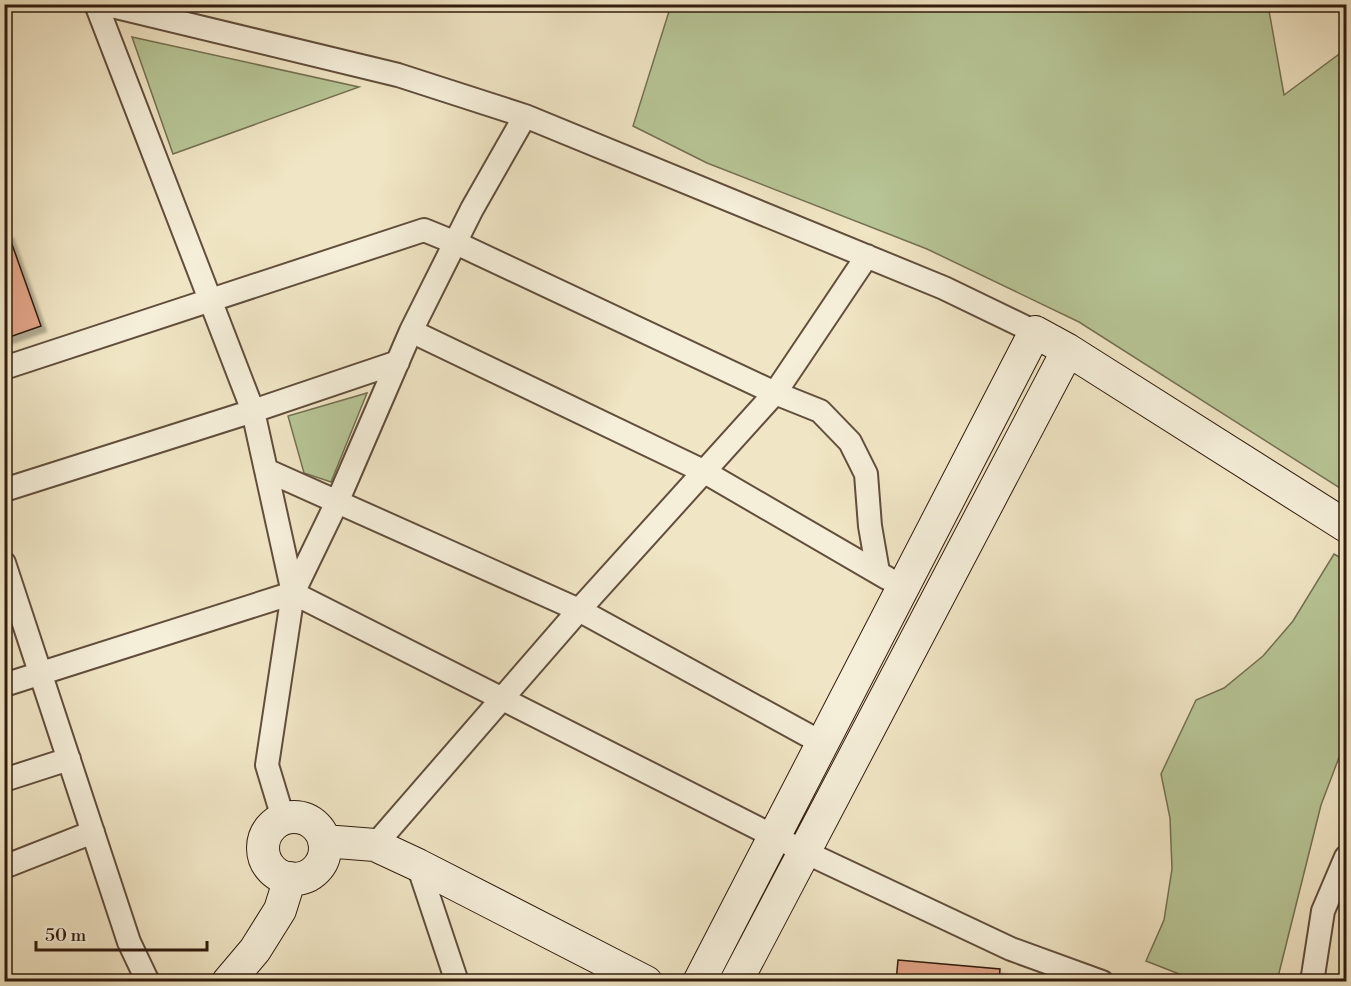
<svg xmlns="http://www.w3.org/2000/svg" width="1351" height="986" font-family="'Libre Bodoni',serif">
	<style>
		.green { fill: #b7c596; stroke: #747052; stroke-width: 1.5 }
		.building { fill: #e1a487; stroke: #311c0e; stroke-width: 1.5; filter: url(#shadow) }
		.lines { fill: none; stroke-linecap: round; stroke-linejoin: round }
		.street-casing { stroke: #614e3c; stroke-width: 26 }
		.secondary-casing { stroke: #311c0e; stroke-width: 34 }
		.street { stroke: #f5eed9; stroke-width: 22 }
		.secondary { stroke: #f5eed9; stroke-width: 32 }
	</style>
	<defs>
		<filter id="shadow"><feDropShadow dx="5.5" dy="5.5" stdDeviation="1.5" flood-color="#0004"/></filter>
	</defs>
	<rect width="100%" height="100%" fill="#f0e5c4"/>
	<filter id="stains"><feTurbulence type="fractalNoise" baseFrequency=".00333" numOctaves="4"/><feColorMatrix values="0 0 0 0 .2 0 0 0 0 .09 0 0 0 0 .02 0 0 0 .5 -.17"/></filter>
	<radialGradient id="worn" r=".72"><stop offset=".6" stop-color="#630" stop-opacity="0"/><stop offset="1" stop-color="#630" stop-opacity=".3"/></radialGradient>
	<!-- green -->
	<path class="green" d="M1104 5 1113 10 1124 4 1268 5 1284 95 1346 49V492L1079 322 927 249 707 163 633 126 671 5Z
		M132 37 359 87 173 154Z
		M367 393 331 482 304 473 288 416Z
		M1334 554 1346 561V739L1321 805 1277 981H1197L1146 961 1164 920 1172 869 1170 818 1161 774 1196 700 1224 688 1263 656 1293 621Z"/>
	<!-- building -->
	<path class="building" d="M8 233 41 326 4 339V234Z
		M898 960 1000 969 999 982H896Z"/>
	<g class="lines">
		<defs>
			<path id="street" d="M96 4 253 411 293 593
				M104 4 398 75 525 116 944 288 1035 332
				M411 331 472 209 525 116
				M4 368 424 230 456 243 775 393 820 411 850 442 866 474 870 526 878 572
				M266 470 579 610 822 743
				M4 490 253 411 398 362
				M4 563 129 942 148 982
				M293 593 805 852 1011 949 1102 982
				M293 593 338 500 411 331 703 471 887 578
				M4 685 293 593 267 765 283 818
				M4 780 69 759
				M375 845 579 610 775 393 867 256
				M418 865 457 982
				M4 867 93 832
				M1312 982 1323 911 1346 857"/>
			<path id="secondary" d="M263 848a31 31 0 1 1 62 0a31 31 0 1 1-62 0Z
				M324 841 375 845 418 865 646 982
				M228 982 255 950 280 910 290 878
				M699 982 1035 332 1068 350 1346 526
				M736 982 1068 350"/>
		</defs>
		<!-- street casing -->
		<use href="#street" class="street-casing"/>
		<!-- secondary casing -->
		<use href="#secondary" class="secondary-casing"/>
		<!-- street -->
		<use href="#street" class="street"/>
		<!-- secondary -->
		<use href="#secondary" class="secondary"/>
	</g>
	<!-- margin -->
	<rect width="1351" height="986" fill="none" stroke="#f0e5c4" stroke-width="24"/>
	<rect x="6" y="6" width="1339" height="974" fill="none" stroke="#311c0e" stroke-width="3"/>
	<rect x="12" y="12" width="1327" height="962" fill="none" stroke="#311c0e" stroke-width="1.5"/>
	<!-- scale -->
	<path d="M36 941v9h171v-9" fill="none" stroke="#311c0e" stroke-width="3"/>
	<text x="45" y="941" font-size="18" fill="#311c0e" stroke="#f5eed9" stroke-width="4.5" paint-order="stroke">50 m</text>
	<rect width="100%" height="100%" filter="url(#stains)"/>
	<rect width="100%" height="100%" fill="url(#worn)"/>
</svg>
